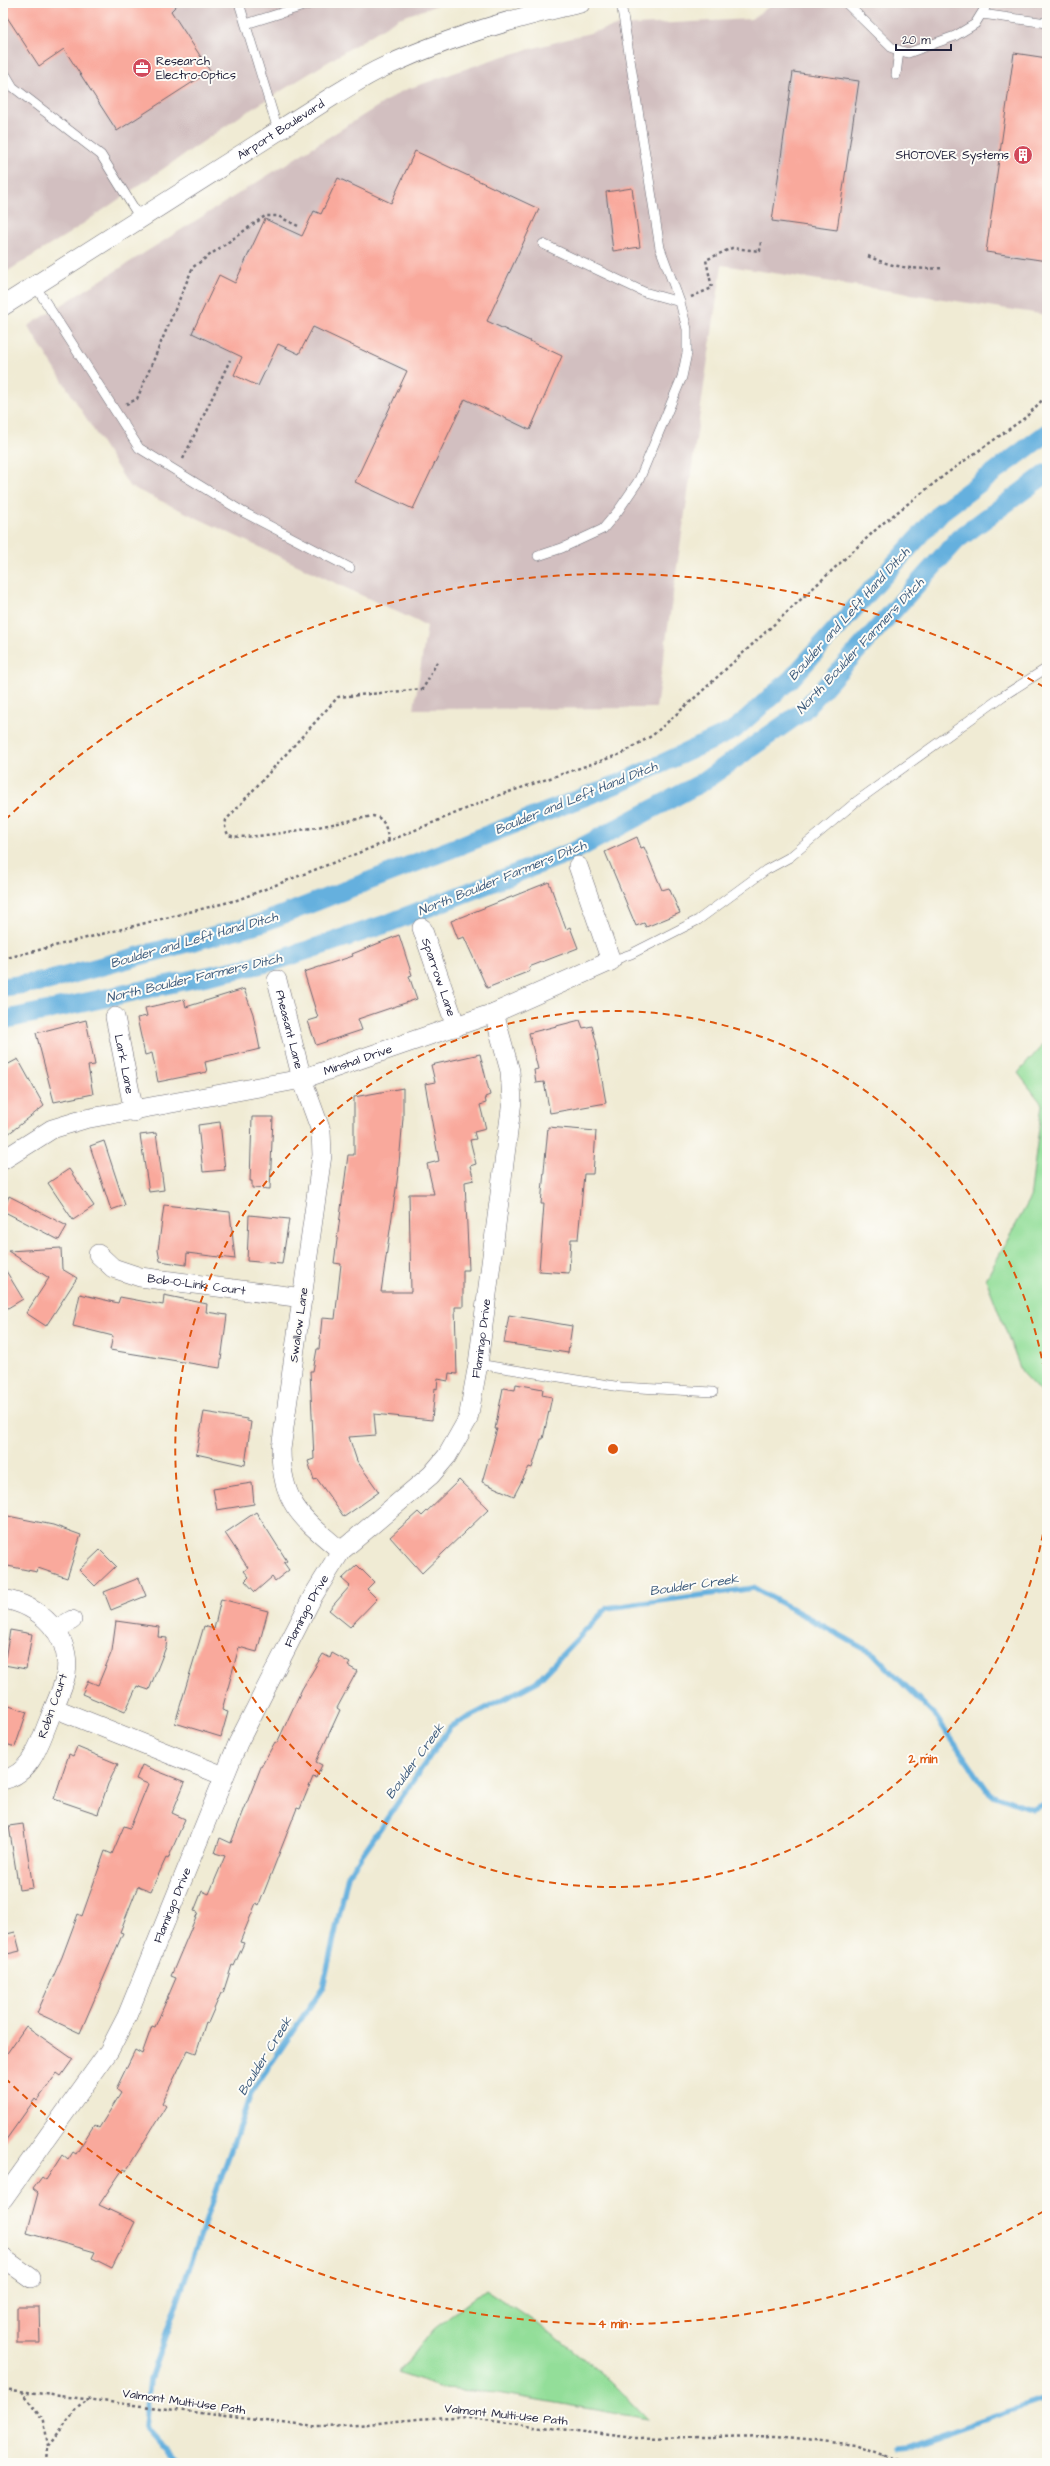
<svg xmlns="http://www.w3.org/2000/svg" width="1050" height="2466" font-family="'Architects Daughter',sans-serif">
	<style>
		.industrial { fill: #d2bfc0 }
		.green { fill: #93de99; stroke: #5a806a }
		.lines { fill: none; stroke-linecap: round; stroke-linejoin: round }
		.stream { stroke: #65b0de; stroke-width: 5.5 }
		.canal { stroke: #65b0de; stroke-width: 19 }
		.building { fill: #f9a99c }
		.lane-casing { stroke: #6a6871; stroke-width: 10 }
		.street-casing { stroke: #6a6871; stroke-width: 20 }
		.path { stroke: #6a6871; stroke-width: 2.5; stroke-dasharray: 3 3; stroke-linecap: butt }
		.lane { stroke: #fff; stroke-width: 9 }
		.street { stroke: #fff; stroke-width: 19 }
		.ring { fill: none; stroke: #de560e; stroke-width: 2; stroke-dasharray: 7 5 }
		.labels { text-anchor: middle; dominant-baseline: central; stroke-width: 4; stroke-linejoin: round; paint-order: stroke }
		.poi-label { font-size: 12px; fill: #22223b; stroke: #fdfcf7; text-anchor: start }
		.street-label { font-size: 12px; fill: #22223b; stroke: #fdfcf7 }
		.water-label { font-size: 13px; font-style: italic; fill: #3d5b7c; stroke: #fdfcf7 }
		.centre { fill: #de560e; stroke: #fdfcf7; stroke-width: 2 }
		.ring-label { font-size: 12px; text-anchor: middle; font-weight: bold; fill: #de560e; stroke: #fdfcf7; stroke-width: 4; stroke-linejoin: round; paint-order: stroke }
	</style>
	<rect width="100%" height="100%" fill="#fdfcf7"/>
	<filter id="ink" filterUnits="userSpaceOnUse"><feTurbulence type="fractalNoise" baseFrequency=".025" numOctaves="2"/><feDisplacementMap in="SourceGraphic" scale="8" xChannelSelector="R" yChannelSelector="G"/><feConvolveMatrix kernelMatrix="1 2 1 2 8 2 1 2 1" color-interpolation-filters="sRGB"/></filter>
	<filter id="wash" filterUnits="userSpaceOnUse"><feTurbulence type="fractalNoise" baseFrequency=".012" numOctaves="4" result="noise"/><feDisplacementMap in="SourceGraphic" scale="16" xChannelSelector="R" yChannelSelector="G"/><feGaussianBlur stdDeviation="0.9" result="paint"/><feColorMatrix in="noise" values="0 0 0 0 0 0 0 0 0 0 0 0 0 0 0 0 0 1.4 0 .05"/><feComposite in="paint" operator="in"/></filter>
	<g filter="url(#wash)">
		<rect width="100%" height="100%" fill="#f0ebd4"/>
		<!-- industrial -->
		<path class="industrial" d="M3 3H444L399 18 242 115 68 234 3 274Z
			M774 3H1047V315L722 265 656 708 414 709 427 626 129 486 28 326 402 91 497 58 616 26 751 19Z"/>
		<!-- green -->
		<path class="green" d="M1047 1040V1399L1022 1373 986 1279 1030 1199 1042 1104 1018 1073Z
			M486 2289 538 2324 611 2381 648 2419 498 2393 444 2389 398 2373 434 2329Z"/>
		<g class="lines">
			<!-- stream -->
			<path class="stream" d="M896 2448 907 2447 1047 2398
				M177 2463 145 2427 150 2379 251 2093 323 1987 348 1875 450 1727 536 1682 607 1608 754 1588 874 1654 936 1717 990 1794 1032 1809 1047 1803"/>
			<!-- canal -->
			<path class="canal" d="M3 987 47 981 264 922 620 783 734 730 791 679 942 511 1047 433
				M3 1020 272 962 386 924 576 850 701 783 802 712 958 539 1047 473"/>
		</g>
		<g id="blocks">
			<!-- building -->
			<path class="building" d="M3 3H179L171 11 210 71 117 131 64 49 39 66 3 11Z
				M1014 53 1047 58V261L986 252Z
				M793 72 859 81 837 230 772 221Z
				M415 151 539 209 487 321 562 356 530 430 465 399 413 509 355 482 407 371 313 327 299 354 278 344 258 386 234 375 242 357 192 333 219 275 235 283 265 219 302 236 314 211 321 214 338 178 391 203Z
				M632 188 640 247 613 251 606 192Z
				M637 837 641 848 644 847 662 890 669 888 680 913 646 927 644 923 636 926 605 852Z
				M549 882 566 929 570 927 578 948 529 967 530 971 487 988 464 937 458 939 451 921Z
				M399 935 412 975 409 976 417 999 358 1019 362 1030 316 1045 308 1021 318 1018 304 972 353 956 352 954Z
				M244 989 253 1014 260 1049 205 1062 207 1072 158 1082 152 1053 145 1055 137 1018 147 1016 145 1008 184 999 186 1007Z
				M86 1020 95 1065 88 1066 93 1094 54 1102 36 1033Z
				M580 1020 583 1028 592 1026 597 1045H596L606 1103 550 1113 544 1082 536 1083 534 1070 538 1069 529 1033Z
				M480 1054 490 1095 485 1097 486 1103 480 1105 486 1129 474 1132 476 1139 470 1140 476 1164 470 1166 474 1180 465 1182 469 1270H463V1307H455L457 1374 449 1373 448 1381 438 1379 437 1389 435 1388 432 1420 374 1414 376 1435 349 1437 357 1461 379 1492 344 1517 317 1479 314 1480 308 1461 314 1459 310 1371H313L317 1349H319L322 1318 335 1319 341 1264 334 1263 348 1155H354V1097L403 1088V1118L398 1175 381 1292H411L409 1194H434L427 1164 439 1161 425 1084 435 1082 431 1065Z
				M18 1059 44 1106 3 1138V1067Z
				M252 1117H273L270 1189 252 1188V1181H250Z
				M220 1122 225 1170 203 1172 198 1125Z
				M548 1127 596 1131 593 1174H584L578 1239H571L569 1273 539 1271 544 1204H541Z
				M156 1133 164 1190 149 1192 140 1135Z
				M104 1141 125 1205 111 1210 90 1146Z
				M69 1169 94 1206 73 1220 48 1183Z
				M9 1196 67 1226 59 1240 3 1211Z
				M164 1205 230 1212 235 1259 187 1253 186 1265 160 1261 158 1250Z
				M249 1215 289 1219 282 1264 247 1261Z
				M61 1248 62 1269 77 1278 46 1326 26 1313 49 1278 8 1251Z
				M3 1266 23 1299 3 1311Z
				M80 1294 118 1303 120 1297 163 1305 164 1295 207 1304 206 1312 227 1315 220 1368 110 1350 113 1336 73 1326Z
				M509 1315 572 1326 568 1353 504 1343Z
				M516 1384 543 1389 542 1395 552 1397 543 1439H541L532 1468 529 1467 514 1496 482 1482 497 1429H495L503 1388 515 1390Z
				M204 1412 247 1419V1421L251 1422 245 1465 196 1454Z
				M459 1480 489 1509 422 1573 390 1537 418 1512 422 1516Z
				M252 1483 254 1504 217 1510 213 1489Z
				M256 1512 287 1561 284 1563 289 1570 275 1581 272 1577 255 1592 245 1581 249 1577 244 1571 248 1568 225 1533Z
				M3 1515 53 1525 81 1535 67 1578 38 1568 37 1572 3 1565Z
				M100 1550 116 1566 95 1586 79 1570Z
				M357 1565 374 1582 367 1589 377 1599 350 1627 329 1610 350 1586 342 1579Z
				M139 1578 146 1596 111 1610 104 1592Z
				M221 1599 268 1611 257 1652 239 1647 222 1710 228 1712 221 1737 175 1723 204 1626 214 1629Z
				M116 1621 159 1627 158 1637 167 1638 166 1647 149 1690 137 1686 125 1712 82 1694 88 1681 98 1685 112 1651Z
				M10 1630 32 1634 26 1669 4 1665Z
				M332 1653 350 1663 348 1666 357 1671 337 1708 340 1710 316 1762 322 1765 316 1778 313 1777 300 1809 297 1808 259 1905 256 1903 240 1942 244 1943 234 1966 232 1965 223 1993H221L208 2023 206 2022 196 2053 188 2050 162 2103 166 2106 126 2171 123 2169 99 2205 135 2222 112 2268 92 2258 95 2252 27 2233 38 2193 33 2189 42 2177 46 2180 62 2155 68 2160 73 2152 76 2154 94 2125 99 2128 121 2093 116 2089 135 2050 142 2054 152 2026 155 2027 176 1978 171 1976 198 1912 194 1911 202 1891 209 1894 225 1856 215 1853 220 1838 231 1843 261 1767 275 1742 277 1743 302 1689 323 1654 330 1658Z
				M3 1704 27 1712 15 1747 3 1743Z
				M77 1747 118 1764 108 1784 98 1814 54 1799 69 1754 73 1756Z
				M142 1765 185 1782 172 1813 185 1819 168 1859 166 1858 151 1891 138 1886 120 1932 123 1933 80 2033 37 2013 62 1957 78 1914 82 1916 105 1851 112 1854 124 1826 130 1828 148 1784 136 1779Z
				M23 1824 33 1888 19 1890 9 1826Z
				M15 1932 20 1951 3 1955V1935Z
				M26 2026 73 2059 61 2076 57 2073 37 2101 35 2099 3 2144V2059Z
				M17 2307H39L40 2343H17Z"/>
		</g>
	</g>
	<g filter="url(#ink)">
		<use href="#blocks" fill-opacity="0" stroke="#6a6871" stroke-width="1"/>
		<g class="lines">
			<defs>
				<path id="lane" d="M239 3 278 130
					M846 3 892 48 908 53 955 36 975 24 988 3
					M982 14 1047 23
					M246 24 313 3
					M3 70 13 87 101 155 140 218
					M896 75 899 50
					M543 244 644 292 680 302
					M34 284 139 448 243 512 350 568
					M538 556 562 548 603 529 618 511 639 480 682 377 687 353V329L680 302 660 248 621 3
					M611 961 631 954 698 920 766 870 790 857 857 801 1003 696 1047 668
					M478 1364 621 1387 713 1392"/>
				<g id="street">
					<path id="s1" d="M3 306 333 96C350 86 366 75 384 67 447 38 513 18 581 3"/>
					<path id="s2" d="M422 928 456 1027"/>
					<path id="s3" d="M277 980 302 1079 321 1131 322 1155 281 1449C281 1504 303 1519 341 1551"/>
					<path id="s4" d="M115 1017 134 1112"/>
					<path id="s5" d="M3 1160 52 1129 85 1119 302 1079 494 1013 611 961 578 866"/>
					<path id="s6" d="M98 1254 113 1268 140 1277 303 1298"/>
					<path d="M3 1599C39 1605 72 1635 66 1674 63 1689 54 1706 49 1720 39 1744 32 1773 3 1780"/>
					<path d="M55 1630 72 1620"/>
					<path d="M54 1708 224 1776"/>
					<path id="s7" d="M3 2199 109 2051 127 2016 238 1743 313 1596 341 1551 431 1475 447 1456 468 1419 478 1364 512 1101 510 1071 494 1013"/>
					<path d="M3 2258 31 2278"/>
				</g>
			</defs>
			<!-- lane casing -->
			<use href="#lane" class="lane-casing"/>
			<!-- street casing -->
			<use href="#street" class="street-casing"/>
			<!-- path -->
			<path class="path" d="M868 256C893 268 916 270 943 268
				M691 297 712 288 706 260 732 248 760 251 761 241
				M126 404 137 399 193 267 265 216H278L298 226
				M183 459 230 360
				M389 841C386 830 386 818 373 816 347 821 248 843 228 835L225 827 226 820 338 697 423 689 438 660
				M3 959 237 900 389 841 497 796 621 754 653 735 699 694 882 524 946 474 1026 417 1047 395
				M3 2389 315 2427C364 2427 412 2417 460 2417L634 2438 776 2436 815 2440 854 2445 893 2460 910 2463
				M22 2391 44 2421 48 2446
				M47 2463 48 2447 76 2409 90 2398
				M882 2463 883 2456
				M910 2463 954 2461 1005 2463"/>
			<!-- lane -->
			<use href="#lane" class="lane"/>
			<!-- street -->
			<use href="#street" class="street"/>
		</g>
	</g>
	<!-- distance rings -->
	<g class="ring">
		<path d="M1047 1510A438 438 0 1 1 1047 1388"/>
		<path d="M1044 2211A875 875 0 0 1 5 2078M5 820A875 875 0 0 1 1044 687"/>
	</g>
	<!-- icons -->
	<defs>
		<symbol id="office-disc" viewBox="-11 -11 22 22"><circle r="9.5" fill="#d1495b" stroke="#fdfcf7"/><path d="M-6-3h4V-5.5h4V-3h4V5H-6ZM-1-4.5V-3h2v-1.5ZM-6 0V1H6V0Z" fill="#fff"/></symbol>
		<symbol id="building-disc" viewBox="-11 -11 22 22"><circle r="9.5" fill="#d1495b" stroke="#fdfcf7"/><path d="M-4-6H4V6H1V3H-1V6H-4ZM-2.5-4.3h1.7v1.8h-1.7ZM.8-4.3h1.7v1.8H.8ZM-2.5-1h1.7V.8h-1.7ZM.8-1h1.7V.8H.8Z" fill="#fff"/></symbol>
	</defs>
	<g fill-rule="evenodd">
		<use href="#office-disc" x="131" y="57" width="22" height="22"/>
		<use href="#building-disc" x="1012" y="144" width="22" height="22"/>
	</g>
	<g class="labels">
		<!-- poi labels -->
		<g class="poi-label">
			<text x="156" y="61">Research<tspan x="156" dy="14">Electro-Optics</tspan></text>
			<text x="1009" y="155" text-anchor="end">SHOTOVER Systems</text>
		</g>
		<!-- street labels -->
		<g class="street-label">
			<text stroke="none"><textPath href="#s1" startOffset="329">Airport Boulevard</textPath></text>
			<text stroke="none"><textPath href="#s2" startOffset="52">Sparrow Lane</textPath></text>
			<text stroke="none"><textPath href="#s3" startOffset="51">Pheasant Lane</textPath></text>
			<text stroke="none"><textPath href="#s5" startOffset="372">Minshal Drive</textPath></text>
			<text stroke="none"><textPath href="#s4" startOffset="48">Lark Lane</textPath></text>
			<text stroke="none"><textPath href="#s6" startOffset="106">Bob-O-Link Court</textPath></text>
			<text transform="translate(299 1325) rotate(-82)">Swallow Lane</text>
			<text stroke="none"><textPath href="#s7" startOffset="1001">Flamingo Drive</textPath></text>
			<text stroke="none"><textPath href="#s7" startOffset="665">Flamingo Drive</textPath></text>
			<text transform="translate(53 1706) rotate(-71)">Robin Court</text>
			<text stroke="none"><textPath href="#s7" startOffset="341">Flamingo Drive</textPath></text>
			<text transform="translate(184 2402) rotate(8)">Valmont Multi-Use Path</text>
			<text transform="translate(506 2415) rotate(6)">Valmont Multi-Use Path</text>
		</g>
		<!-- water labels -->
		<g class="water-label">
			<text transform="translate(849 614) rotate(-48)">Boulder and Left Hand Ditch</text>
			<text transform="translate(860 646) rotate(-47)">North Boulder Farmers Ditch</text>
			<text transform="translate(576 798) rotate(-22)">Boulder and Left Hand Ditch</text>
			<text transform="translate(502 878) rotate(-22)">North Boulder Farmers Ditch</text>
			<text transform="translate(194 940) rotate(-16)">Boulder and Left Hand Ditch</text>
			<text transform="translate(194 978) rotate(-13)">North Boulder Farmers Ditch</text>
			<text transform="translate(694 1585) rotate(-8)">Boulder Creek</text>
			<text transform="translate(415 1761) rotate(-54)">Boulder Creek</text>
			<text transform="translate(265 2056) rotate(-58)">Boulder Creek</text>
		</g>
	</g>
	<circle cx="613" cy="1449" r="6" class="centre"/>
	<g class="ring-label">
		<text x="923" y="1763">2 min</text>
		<text x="613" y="2328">4 min</text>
	</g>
	<!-- margin -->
	<rect width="1050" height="2466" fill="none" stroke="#fdfcf7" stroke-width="16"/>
	<!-- scale -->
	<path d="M896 44v6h55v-6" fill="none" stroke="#22223b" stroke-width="2"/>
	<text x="902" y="44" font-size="12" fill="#22223b" stroke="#fdfcf7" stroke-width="3" paint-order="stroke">20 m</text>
</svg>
